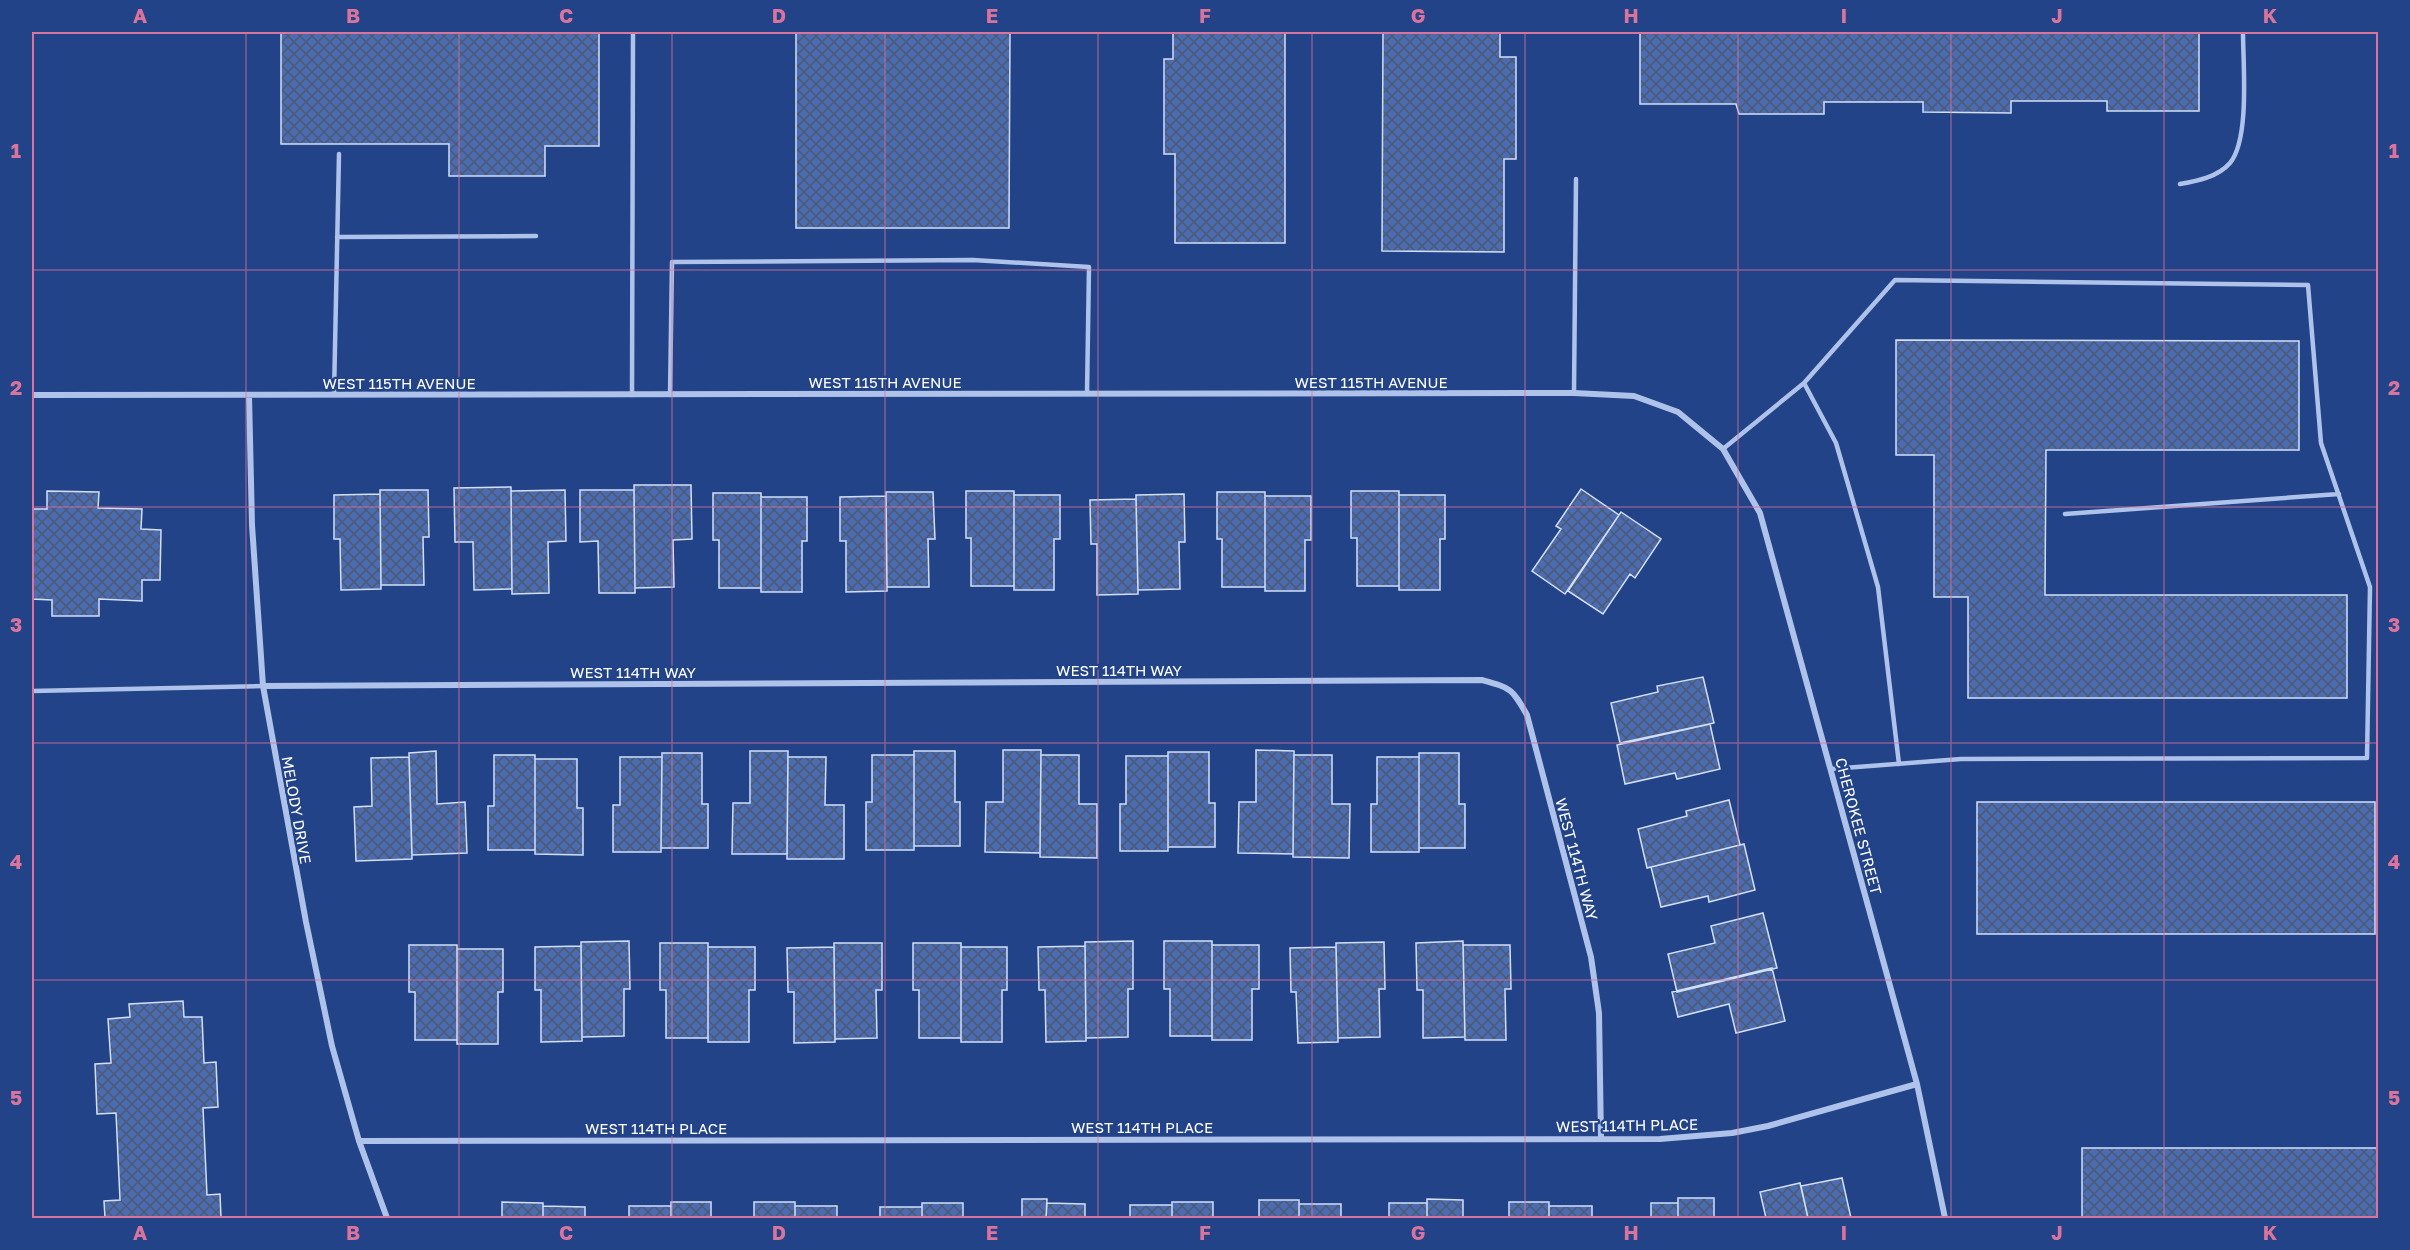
<svg xmlns="http://www.w3.org/2000/svg" width="2410" height="1250" font-family="'Golos Text',sans-serif">
	<style>
		.building { fill: url(#building-cross-hatch); stroke: #d2dff7; stroke-width: 1.5 }
		.lines { fill: none; stroke-linecap: round; stroke-linejoin: round }
		.lane { stroke: #aec2ea; stroke-width: 4.5 }
		.street { stroke: #aec2ea; stroke-width: 6 }
		.grid { fill: none; stroke: #da749d; stroke-width: 1.5; stroke-opacity: 0.55 }
		.labels { text-anchor: middle; dominant-baseline: central; stroke-width: 4.5; stroke-linejoin: round; paint-order: stroke }
		.street-label { font-size: 15px; fill: #fff; stroke: #224388 }
		.neatline { fill: none; stroke: #da749d; stroke-width: 2 }
		.grid-label { font-size: 20px; text-anchor: middle; font-weight: bold; fill: #da749d }
	</style>
	<defs>
		<pattern id="building-cross-hatch" width="8" height="8" patternUnits="userSpaceOnUse" patternTransform="scale(1.5)"><rect width="8" height="8" fill="#4b6cb0"/><path d="M0 0l8 8M0 8l8-8" fill="none" stroke="#4c5974"/></pattern>
	</defs>
	<rect width="100%" height="100%" fill="#224388"/>
	<!-- building -->
	<path class="building" d="M281 32H599V146H545V176H449V144H281Z
		M796 32H1010L1009 228H796Z
		M1173 32H1285V243H1175V154H1164V59H1173Z
		M1383 32H1500V57H1516V159H1504V252L1382 251Z
		M1640 32H2199V111H2107V101H2011V113L1923 112V102H1824V114H1739L1736 104H1640Z
		M1896 340 2299 341V450H2046L2045 595H2347V698H1968V597H1934V455H1896Z
		M634 485H691L692 539 673 540 674 587 635 588Z
		M511 487 512 589 474 590 473 542H455L454 488Z
		M1581 489 1619 515 1565 594 1532 571 1561 529 1556 526Z
		M380 490H428L429 537H423L424 585H381Z
		M565 490 566 541 548 542 549 593 512 594 511 491Z
		M580 490H634L635 593H599L598 541 580 542Z
		M47 491 99 492 98 508 142 509 141 529 161 530 160 580H142V601L99 599V616H52V600L32 599V509H47Z
		M966 491H1014V586H971V538H966Z
		M1351 491H1399V586H1357V538H1351Z
		M886 492H933L935 539H928L929 587H887Z
		M1217 492H1265V587H1222V539H1217Z
		M713 493H761V588H719V540H713Z
		M380 494 381 589 341 590 340 539H334V495Z
		M1184 494 1185 542H1179L1180 589 1138 590 1136 495Z
		M1014 495H1060V539H1054V590H1014Z
		M1399 495H1445V539H1440V590H1399Z
		M886 496 887 591 846 592V541H840V497Z
		M1265 496H1311V540H1305V591H1265Z
		M761 497H807V541H802V592H761Z
		M1136 499 1138 594 1097 595V544H1091L1090 500Z
		M1621 512 1661 539 1635 578 1630 574 1603 614 1568 591Z
		M1703 677 1714 723 1620 743 1611 703 1658 692 1657 686Z
		M1710 724 1720 769 1677 779 1675 773 1625 784 1617 745Z
		M1003 750H1041L1040 853 985 852 986 802H1003Z
		M1256 750 1294 751 1293 854 1238 853 1239 802H1256Z
		M436 751 437 804 465 802 467 853 412 855 409 753Z
		M750 751H788L787 854H732L733 803H750Z
		M914 751H955V802H960V846H914Z
		M1168 752H1209V803H1215V847H1168Z
		M662 753H702V804H708V848H661Z
		M1419 753H1459V804H1465V848H1419Z
		M494 755H535V850H488V806H494Z
		M872 755H914V850H866V802H872Z
		M1041 755H1079V804H1097V858L1040 857Z
		M1294 755H1332V804H1350L1349 858 1293 857Z
		M1126 756H1168V851H1120V804H1126Z
		M409 757 412 859 356 861 354 807 372 806 371 758Z
		M620 757H662L661 852H613V805H620Z
		M788 757H826L825 805H844V859H787Z
		M1377 757H1419V852H1371V804H1377Z
		M535 759H577V808H583V855L535 854Z
		M1729 800 1740 845 1647 868 1638 829 1687 816 1686 811Z
		M1977 802H2375V934H1977Z
		M1744 844 1755 890 1709 902 1708 896 1661 907 1651 867Z
		M1763 913 1777 968 1677 992 1668 954 1715 943 1711 926Z
		M629 941 630 989H624V1036L582 1037 581 942Z
		M1133 941V989H1128V1037L1086 1038 1085 942Z
		M1164 941H1212V1036H1170V989H1164Z
		M1463 941 1465 1037 1423 1038V990H1417L1416 943Z
		M1384 942 1385 989H1379L1380 1037 1338 1038 1336 943Z
		M660 943H708V1038H666V990H660Z
		M834 943H882V990H876L877 1038 835 1039Z
		M913 943H961V1038H919V990H913Z
		M409 945H457V1040H415V992H409Z
		M1212 945H1259V989H1252V1040H1212Z
		M1463 945H1510L1511 989H1505L1506 1040H1465Z
		M581 946 582 1041 541 1042V990H535V947Z
		M1085 946 1086 1041 1046 1042 1045 990H1039L1038 947Z
		M708 947H755V990H749V1042H708Z
		M834 947 835 1042 794 1043V992H788L787 948Z
		M961 947H1007V990H1002V1042H961Z
		M1336 947 1338 1042 1298 1043 1296 992H1291L1290 948Z
		M457 949H503V992H498V1044H457Z
		M1772 968 1785 1021 1736 1033 1729 1004 1678 1017 1672 992Z
		M183 1001 184 1017H202L204 1063 216 1062 218 1107 203 1108 207 1195 220 1194 221 1218H105L104 1201 120 1200 116 1113 97 1114 95 1064 111 1063 108 1019 130 1017 129 1004Z
		M2082 1148H2378V1218H2082Z
		M1842 1178 1851 1218H1808L1801 1186Z
		M1800 1183 1808 1218H1766L1760 1192Z
		M1678 1198H1714V1218H1678Z
		M1022 1199H1047L1046 1218H1022Z
		M1427 1199 1463 1200V1218H1427Z
		M1259 1200H1299V1218H1259Z
		M502 1202 543 1203V1218H502Z
		M671 1202H711V1218H671Z
		M754 1202H795V1218H754Z
		M1172 1202H1213V1218H1172Z
		M1509 1202H1549V1218H1509Z
		M922 1203H963V1218H922Z
		M1047 1203 1085 1204V1218H1046Z
		M1389 1203H1427V1218H1389Z
		M1651 1203H1678V1218H1651Z
		M1299 1204H1341V1218H1299Z
		M1130 1205H1172V1218H1130Z
		M543 1206 585 1207V1218H543Z
		M629 1206H671V1218H629Z
		M795 1206H837V1218H795Z
		M1549 1206H1592V1218H1549Z
		M880 1207H922V1218H880Z"/>
	<g class="lines">
		<!-- lane -->
		<path class="lane" d="M2180 184C2197 181 2218 177 2230 163 2250 139 2243 64 2243 32
			M337 237 536 236
			M1804 383 1836 443 1878 587 1899 764
			M1574 393 1576 179
			M334 395 339 154
			M632 395 633 32
			M670 395 672 262 973 260 1089 267 1087 394
			M1723 449 1804 383 1895 280 2308 285 2321 443 2370 587 2367 758 1961 759 1831 769
			M2065 514 2339 494
			M32 691 263 686"/>
		<!-- street -->
		<path class="street" d="M32 395 1574 393 1634 396 1678 412 1723 449 1760 513 1917 1084 1945 1218
			M249 395 252 525 263 686 306 922 332 1046 359 1141 387 1218
			M263 686 1482 680C1511 688 1512 688 1527 715L1591 957 1599 1013 1601 1139
			M359 1141 1660 1139 1732 1133 1768 1126 1917 1084"/>
	</g>
	<!-- grid -->
	<path class="grid" d="M246 32V1218M459 32V1218M672 32V1218M885 32V1218M1098 32V1218M1312 32V1218M1525 32V1218M1738 32V1218M1951 32V1218M2164 32V1218M32 270H2378M32 507H2378M32 743H2378M32 980H2378"/>
	<g class="labels">
		<!-- street labels -->
		<g class="street-label">
			<text x="885" y="382">WEST 115TH AVENUE</text>
			<text x="1371" y="382">WEST 115TH AVENUE</text>
			<text x="399" y="383">WEST 115TH AVENUE</text>
			<text x="1119" y="670">WEST 114TH WAY</text>
			<text x="633" y="672">WEST 114TH WAY</text>
			<text transform="translate(297 810) rotate(80)">MELODY DRIVE</text>
			<text transform="translate(1859 826) rotate(75)">CHEROKEE STREET</text>
			<text transform="translate(1577 859) rotate(75)">WEST 114TH WAY</text>
			<text transform="translate(1627 1125) rotate(-1)">WEST 114TH PLACE</text>
			<text x="1142" y="1127">WEST 114TH PLACE</text>
			<text x="656" y="1128">WEST 114TH PLACE</text>
		</g>
	</g>
	<!-- border -->
	<rect width="2410" height="1250" fill="none" stroke="#224388" stroke-width="66"/>
	<rect x="33" y="33" width="2344" height="1184" class="neatline"/>
	<g class="grid-label">
		<text x="140" y="23">A</text>
		<text x="353" y="23">B</text>
		<text x="566" y="23">C</text>
		<text x="779" y="23">D</text>
		<text x="992" y="23">E</text>
		<text x="1205" y="23">F</text>
		<text x="1418" y="23">G</text>
		<text x="1631" y="23">H</text>
		<text x="1844" y="23">I</text>
		<text x="2057" y="23">J</text>
		<text x="2270" y="23">K</text>
		<text x="16" y="158">1</text>
		<text x="2394" y="158">1</text>
		<text x="16" y="395">2</text>
		<text x="2394" y="395">2</text>
		<text x="16" y="632">3</text>
		<text x="2394" y="632">3</text>
		<text x="16" y="869">4</text>
		<text x="2394" y="869">4</text>
		<text x="16" y="1105">5</text>
		<text x="2394" y="1105">5</text>
		<text x="140" y="1240">A</text>
		<text x="353" y="1240">B</text>
		<text x="566" y="1240">C</text>
		<text x="779" y="1240">D</text>
		<text x="992" y="1240">E</text>
		<text x="1205" y="1240">F</text>
		<text x="1418" y="1240">G</text>
		<text x="1631" y="1240">H</text>
		<text x="1844" y="1240">I</text>
		<text x="2057" y="1240">J</text>
		<text x="2270" y="1240">K</text>
	</g>
</svg>
